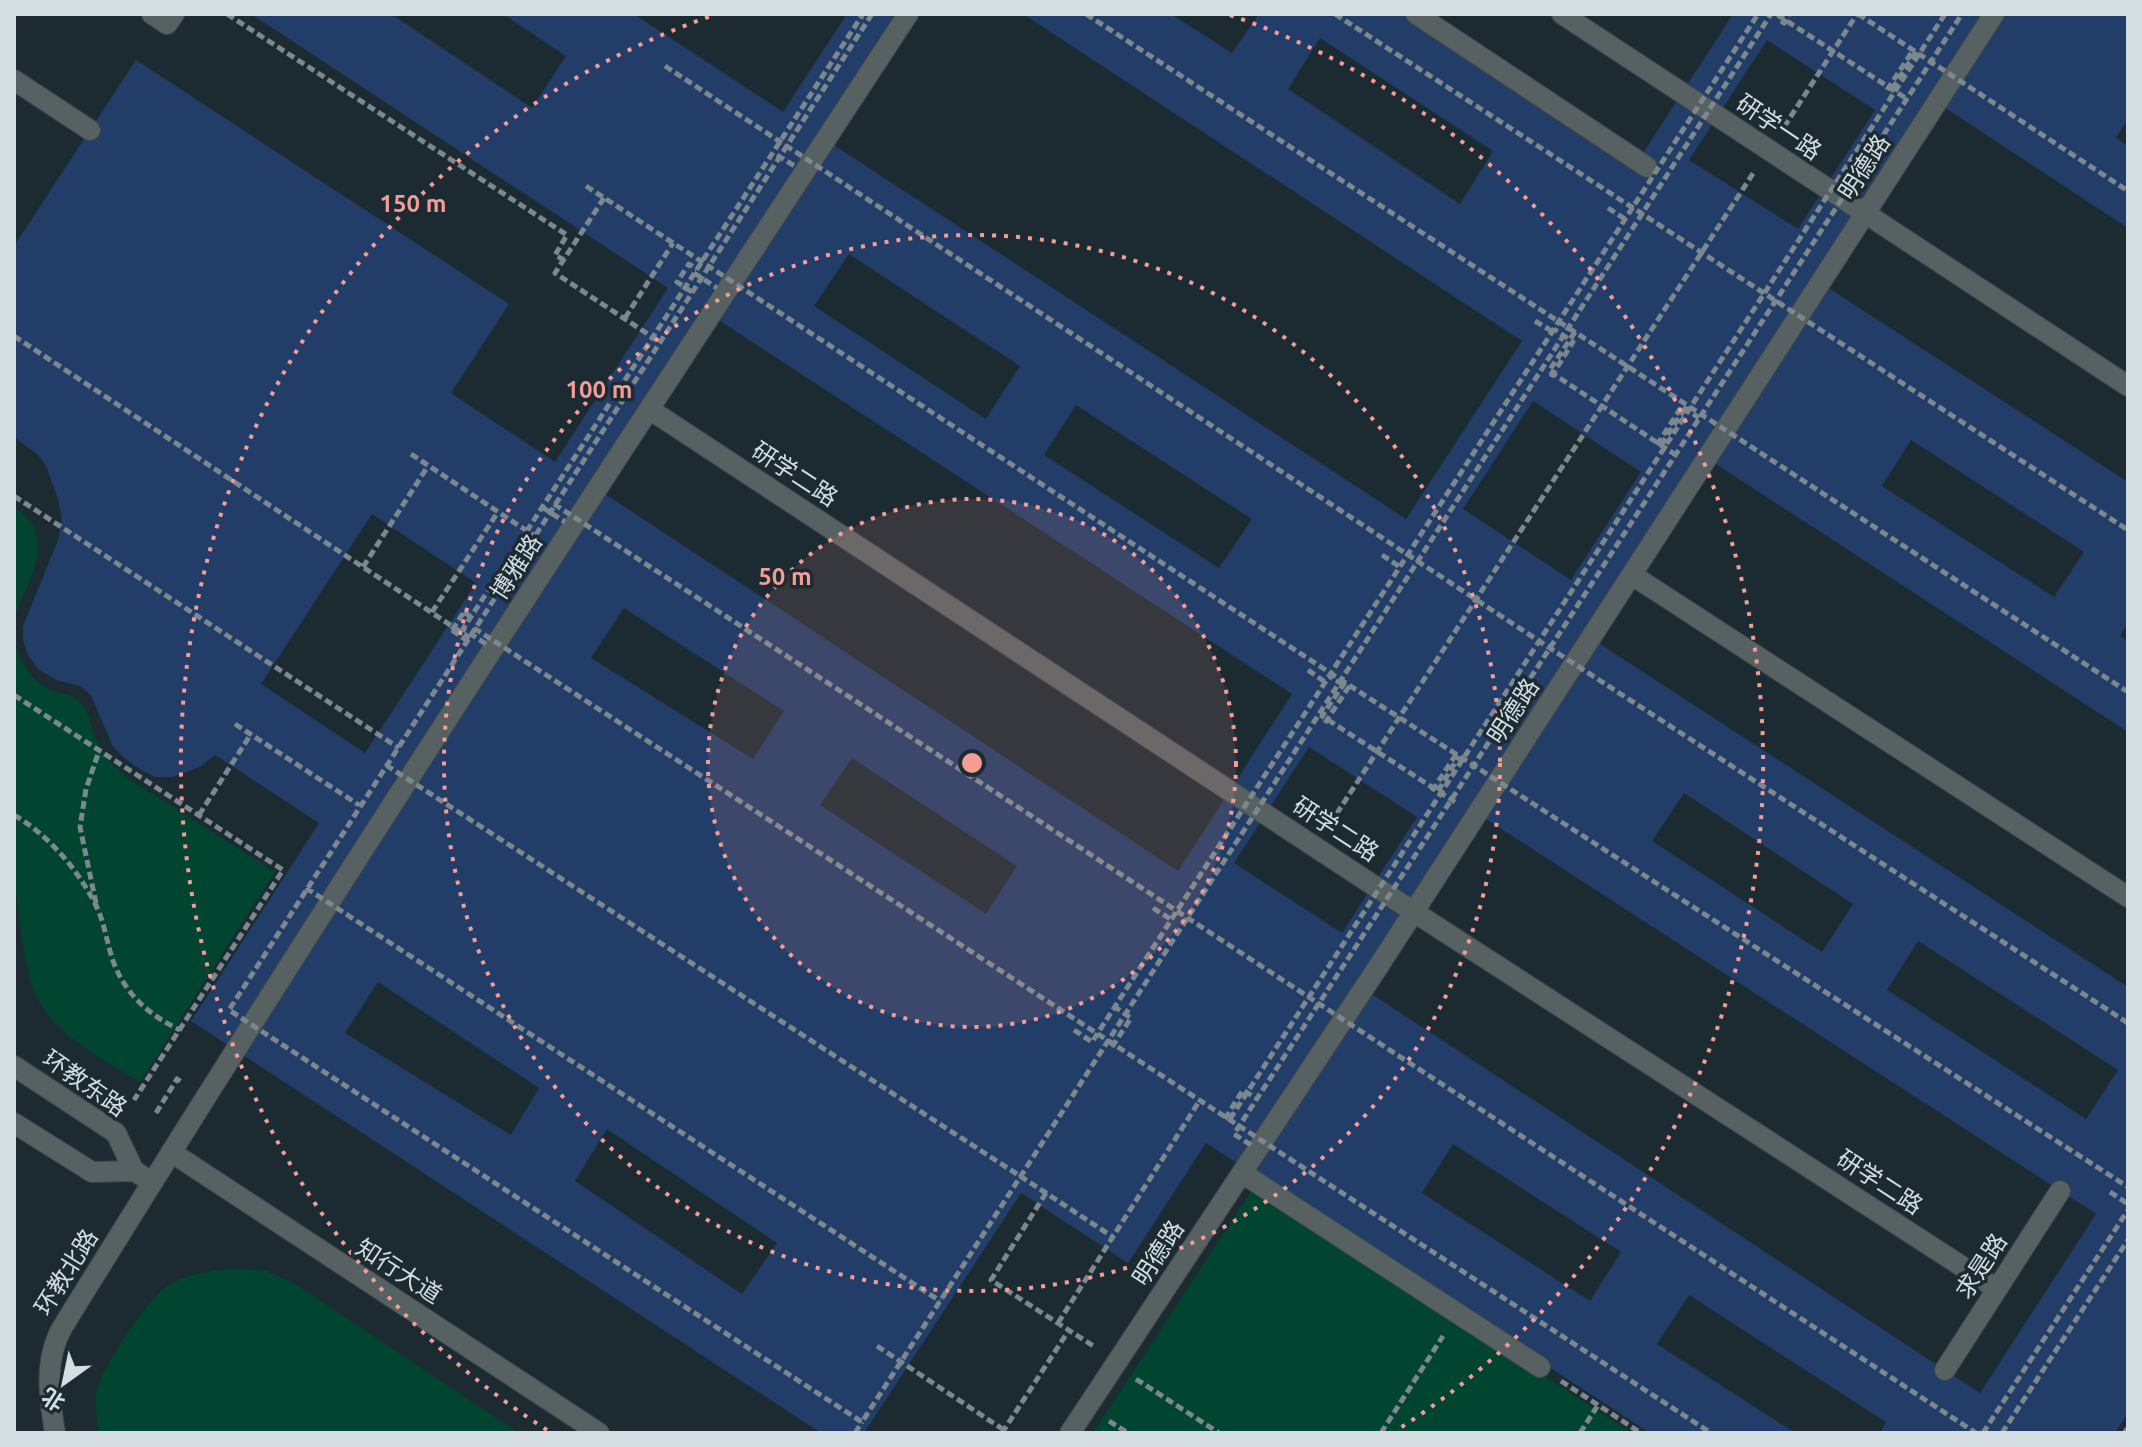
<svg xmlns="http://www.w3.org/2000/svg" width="2142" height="1447" font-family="Ubuntu,'Noto Sans SC',sans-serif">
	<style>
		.green { fill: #01442f }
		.building { fill: #223d67; fill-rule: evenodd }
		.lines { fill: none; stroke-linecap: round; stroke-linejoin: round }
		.service-casing { stroke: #39474e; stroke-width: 22 }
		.path { stroke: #7c888e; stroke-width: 5; stroke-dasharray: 8 4; stroke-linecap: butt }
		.service { stroke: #586161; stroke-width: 20 }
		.path-bridge { stroke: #7c888e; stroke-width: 5; stroke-dasharray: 8 4; stroke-linecap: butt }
		.ring { fill: none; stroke: #f59c96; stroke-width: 4; stroke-dasharray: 4 8 }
		.labels { text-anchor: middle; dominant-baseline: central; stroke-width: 7; stroke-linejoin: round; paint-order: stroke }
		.street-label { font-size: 24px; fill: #d4dde2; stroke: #1c2b32 }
		.centre { fill: #f59c96; stroke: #1c2b32; stroke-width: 4 }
		.ring-label { font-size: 24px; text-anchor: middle; font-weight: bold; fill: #f59c96; stroke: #1c2b32; stroke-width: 7; stroke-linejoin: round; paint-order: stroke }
	</style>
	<rect width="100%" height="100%" fill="#1c2b32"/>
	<!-- green -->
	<path class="green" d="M14 507C61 538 28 578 14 618Z
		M14 642C20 660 32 684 52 690 65 695 75 694 84 707 90 716 91 728 95 737 102 754 113 765 126 777L275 872 140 1082C104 1060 58 1037 37 998 28 980 26 959 22 939 6 842 14 740 14 642Z
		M1254 1187 1632 1433H1093Z
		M238 1268 266 1271 294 1283 519 1433H99C97 1419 94 1404 97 1390 103 1366 146 1302 166 1287 187 1273 214 1271 238 1268Z"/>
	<!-- building -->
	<path class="building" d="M251 14H391L532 108 566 56 503 14H634L783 112 847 14H895L817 134 1406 519 1522 341 1023 14H1171L1232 53 1259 14H1409L1636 164 1733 14H2128V119L2116 138 2128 146V228L1930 98 1813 278 2128 482V623L2120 636 2128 642V732L1699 453 1583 633 2128 987V1413L2115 1433H1880L1886 1422 1689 1295 1657 1344 1795 1433H1650L1206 1143 1128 1263 1021 1193 864 1433H821L191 1021 319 823 215 755 200 767 172 777H155L141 770 124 758 112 745 91 695 80 686 56 680 38 669 28 655 23 640V626L58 540 62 519 58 499 46 466 38 455 14 437V246L136 60 509 304 451 393 555 462 668 288ZM1320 38 1493 151 1460 204 1288 89ZM1767 40 1875 110 1798 229 1689 160ZM849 254 1020 366 986 419 814 306ZM703 310 1292 694 1178 871 590 484ZM1533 401 1641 472 1571 580 1463 509ZM1076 405 1252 519 1219 568 1044 455ZM1911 440 2084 552 2054 597 1882 486ZM372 514 476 583 365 753 261 684ZM624 608 784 711 753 759 591 658ZM1309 747 1417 817 1342 933 1234 863ZM852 758 1017 866 986 914 820 805ZM1684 793 1853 904 1822 952 1652 841ZM1469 808 2096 1214 1980 1393 1355 983ZM1918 941 2118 1070 2086 1119 1887 990ZM378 982 539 1088 511 1135 345 1033ZM607 1129 777 1243 742 1294 575 1181ZM1453 1144 1621 1252 1590 1301 1422 1193Z"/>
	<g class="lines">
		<defs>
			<path id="service" d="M152 14 167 24 174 14
				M1416 14 1647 167
				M1562 14 2128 386
				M14 80 90 130
				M649 409 1414 912 1997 1289
				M1632 575 2128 897
				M14 1066 116 1133 134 1171 152 1182
				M14 1123 92 1172 134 1171
				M171 1152 599 1433
				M1242 1173 1540 1367
				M1945 1370 2060 1191
				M55 1433C49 1397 44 1360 62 1328 335 885 623 449 908 14
				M1070 1433 1380 964 1994 14"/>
		</defs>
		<!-- service casing -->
		<use href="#service" class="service-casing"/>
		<!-- path -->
		<path class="path" d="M227 14 567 235 555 255 564 260
			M1780 14 1779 16 1907 99
			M1892 89 1916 52
			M1784 127 1857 14
			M604 198 555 273 660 342
			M1608 208 1625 219
			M692 292 677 282 689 264 697 269
			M625 318 673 243
			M1535 321 1553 332
			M1575 332 1549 371 1676 455
			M14 336 470 638
			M1661 445 1687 405
			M411 454 533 535
			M14 496 399 748
			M1382 555 1400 567
			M363 567 428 466
			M432 612 498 512
			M464 612 471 617
			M452 630 466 640
			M1308 670 1325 682
			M1345 682 1322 716 1455 802
			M14 695 283 870 134 1100
			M235 724 359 805
			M1438 791 1459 756
			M14 815C50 836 82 874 99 912 106 930 108 949 115 966 128 997 151 1016 180 1030
			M199 815 251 734
			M1330 824 1754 172
			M96 903 80 827 86 789 99 751
			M1153 908 1172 920
			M1112 1047 1131 1018 1115 1007
			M156 1113 177 1079 183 1083
			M1225 1119 1243 1090 1257 1099
			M1020 1176 1113 1237
			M2110 1192 2128 1204
			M1046 1193 991 1280 1095 1347
			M1058 1323 1200 1100
			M877 1346 1004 1430
			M1136 1379 1219 1433
			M1561 1381 1641 1433
			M1109 1421 1128 1433
			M855 1433 862 1422
			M1002 1433 1069 1330
			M1381 1433 1443 1336
			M1580 1433 1598 1405
			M1983 1433 2128 1210
			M2002 1433 2128 1240
			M2124 1433 2128 1428"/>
		<!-- service -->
		<use href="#service" class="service"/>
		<!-- path-bridge -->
		<path class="path-bridge" d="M872 14 229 1010 862 1422 1771 14
			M1086 14 2128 692
			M1335 14 2128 530
			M1858 14 2128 191
			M1781 21 1784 23 1789 14
			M665 66 1539 641 2128 1023
			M1887 90 1912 52 1917 55
			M777 155 796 167
			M586 186 1341 680 2128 1187
			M694 273 717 288
			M1551 377 1573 342 1554 329
			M1657 445 1682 406 1699 418
			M554 504 1976 1433
			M542 507 565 522
			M474 628 1711 1433
			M452 630 464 612
			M486 644 463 629 863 14
			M1325 723 1348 688 1329 676
			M386 765 1020 1176
			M1432 791 1455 756 1459 758
			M306 888 940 1301
			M1074 1030 1092 1042 1758 14
			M1230 1119 1945 14
			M1251 1145 1234 1134 1962 14"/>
	</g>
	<!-- distance rings -->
	<circle cx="972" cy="763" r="264" fill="#f59c96" fill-opacity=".12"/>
	<g class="ring">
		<circle cx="972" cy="763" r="264"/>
		<circle cx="972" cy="763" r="528"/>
		<path d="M547 1430A791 791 0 0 1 714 15M1230 15A791 791 0 0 1 1397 1430"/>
	</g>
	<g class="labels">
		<!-- street labels -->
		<g class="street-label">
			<text transform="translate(1779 127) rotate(34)">研学一路</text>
			<text transform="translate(1864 167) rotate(-57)">明德路</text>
			<text transform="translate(795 474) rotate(33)">研学二路</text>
			<text transform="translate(516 567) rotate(-57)">博雅路</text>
			<text transform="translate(1513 711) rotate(-57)">明德路</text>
			<text transform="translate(1336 829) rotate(33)">研学二路</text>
			<text transform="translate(85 1083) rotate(35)">环教东路</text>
			<text transform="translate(1880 1182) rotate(33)">研学二路</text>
			<text transform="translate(1158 1253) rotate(-57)">明德路</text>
			<text transform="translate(1981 1266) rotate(-57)">求是路</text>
			<text transform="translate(399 1271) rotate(33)">知行大道</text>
			<text transform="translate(66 1272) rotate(-58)">环教北路</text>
		</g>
	</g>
	<circle cx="972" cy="763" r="12" class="centre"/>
	<g class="ring-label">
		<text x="413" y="212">150 m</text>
		<text x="599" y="398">100 m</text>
		<text x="785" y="585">50 m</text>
	</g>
	<!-- border -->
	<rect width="2142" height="1447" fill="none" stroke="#d4dde2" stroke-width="32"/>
	<!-- north arrow -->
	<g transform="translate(64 1383) rotate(213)" stroke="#1c2b32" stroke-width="6" paint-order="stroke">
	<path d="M0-6L14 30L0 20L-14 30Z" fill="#d4dde2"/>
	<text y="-12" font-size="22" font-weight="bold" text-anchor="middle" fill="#d4dde2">北</text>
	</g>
</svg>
